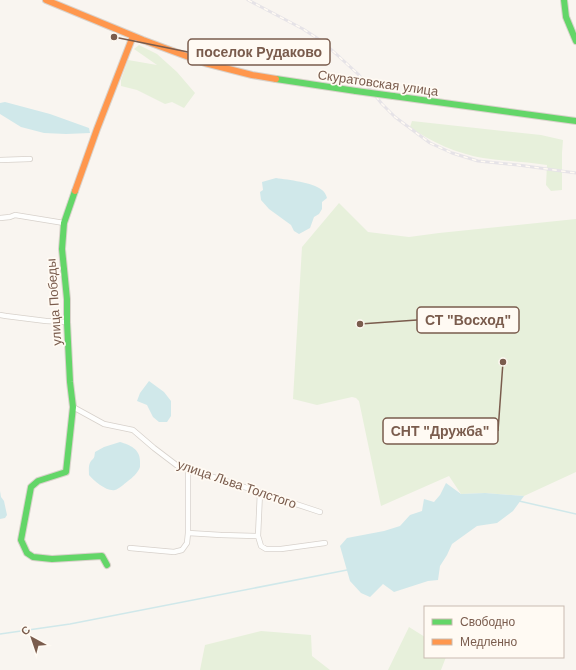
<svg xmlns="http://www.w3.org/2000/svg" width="576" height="670" font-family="Helvetica,sans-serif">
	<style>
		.green { fill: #e7f0db }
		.water { fill: #d0e8ea }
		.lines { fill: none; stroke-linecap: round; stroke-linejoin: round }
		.stream { stroke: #d0e8ea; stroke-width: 1.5 }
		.street-casing { stroke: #d7d1cb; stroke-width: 6 }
		.fast-casing { stroke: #d9d2cb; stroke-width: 8 }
		.slow-casing { stroke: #d9d2cb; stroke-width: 8 }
		.street { stroke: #fefefd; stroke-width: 4.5 }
		.fast { stroke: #63d668; stroke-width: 6 }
		.slow { stroke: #ff974d; stroke-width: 6 }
		.rail-casing { stroke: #e6e3e7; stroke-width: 3 }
		.rail { stroke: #fffaf3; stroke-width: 1.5; stroke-dasharray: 4.5; stroke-linecap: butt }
		.fast-bridge-casing { stroke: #d9d2cb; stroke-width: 8; stroke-linecap: butt }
		.fast-bridge { stroke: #63d668; stroke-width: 6 }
		.labels { text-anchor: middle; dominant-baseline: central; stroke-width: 3.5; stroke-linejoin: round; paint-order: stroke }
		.street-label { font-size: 13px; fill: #7a5c4d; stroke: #fffaf3 }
		.leader { fill: none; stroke: #7a5c4d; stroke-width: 1.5 }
		.callout-dot { fill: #7a5c4d; stroke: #fffaf3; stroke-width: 1.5 }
		.callout { fill: #fffaf3; stroke: #7a5c4d; stroke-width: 1.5 }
		.callout-label { font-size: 14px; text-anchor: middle; font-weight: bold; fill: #7a5c4d }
	</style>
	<rect width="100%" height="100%" fill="#f9f5f0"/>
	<!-- green -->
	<path class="green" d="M139 45 157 54 177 72 195 93 184 108 172 102 165 104 137 90 121 86V80L128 60 157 65 134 49Z
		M412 121 541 135 563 140 562 153V190L551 191 546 185 547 165C526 162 504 161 483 158 459 154 430 142 410 127Z
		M339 203 368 232 409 237 439 233 576 219V472L524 496 485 493 461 494 449 476 381 506 359 401 356 398 352 397 317 405 293 399 302 247Z
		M409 627 425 637V657H446L441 670H388Z
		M261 631 311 635 312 656 330 670H200L205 645Z"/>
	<!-- water -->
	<path class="water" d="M5 102 50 114 89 128 90 133 66 134 44 133 21 127 0 114V103Z
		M276 178C289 180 312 182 322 190 325 192 326 195 327 198L322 202V209L319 214 314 217 310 228 299 234 294 231 291 225 269 209 261 200 260 192 263 190 262 182Z
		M149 381 164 392 171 401V416L167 422H159L153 417 147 405 137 401 140 393Z
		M120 442C130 445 140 449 140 461 140 463 140 465 140 467 138 473 132 478 128 481 124 484 119 489 115 490 107 492 94 481 89 475 89 471 88 465 91 461 95 457 94 458 95 452L104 447Z
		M446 483 461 494 485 493 524 496 513 511 497 523 477 526 452 544 447 555 440 566 438 580 428 581 394 592 383 584 370 597 361 593 350 581 340 546 347 538 384 531 400 526 410 515 422 511 424 499 434 502 440 495Z
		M0 491 1 497 4 501 7 515 5 518 0 519Z"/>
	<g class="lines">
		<!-- stream -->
		<path class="stream" d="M519 501 576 514
			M0 634 70 624 347 570"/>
		<defs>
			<path id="street" d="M0 160 30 159
				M0 218 10 217 15 215 64 223
				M0 315 6 316 46 321 67 322
				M73 407 104 424 133 430 154 448 179 467 223 480 320 512
				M188 470V533
				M260 492 258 536 261 546 266 549H281L325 543
				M130 548 174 552 182 550 187 543 188 533 221 535 258 536"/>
			<path id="fast" d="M564 0 566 17 576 41
				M276 79 356 91
				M393 96 576 121
				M75 191 64 223 62 249 67 299V322L70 382 73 407 66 472 38 481 31 487 21 540 27 553 33 557 52 559 102 556 107 565"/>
			<path id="slow" d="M46 0 143 40 205 63 252 75 276 79
				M75 191 97 129 133 36"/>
		</defs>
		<!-- street casing -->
		<use href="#street" class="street-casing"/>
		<!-- fast casing -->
		<use href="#fast" class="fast-casing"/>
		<!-- slow casing -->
		<use href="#slow" class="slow-casing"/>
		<!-- street -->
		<use href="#street" class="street"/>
		<!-- fast -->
		<use href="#fast" class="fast"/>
		<!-- slow -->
		<use href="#slow" class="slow"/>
		<defs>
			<path id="rail" d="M248 0 303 29 323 42 358 74 382 104 395 117 430 143 452 153 478 161 518 165 576 173"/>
		</defs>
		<!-- rail casing -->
		<use href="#rail" class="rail-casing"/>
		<!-- rail -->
		<use href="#rail" class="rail"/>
		<defs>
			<path id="fast-bridge" d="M356 91 393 96"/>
		</defs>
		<!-- fast-bridge casing -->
		<use href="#fast-bridge" class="fast-bridge-casing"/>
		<!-- fast-bridge -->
		<use href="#fast-bridge" class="fast-bridge"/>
	</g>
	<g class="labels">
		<!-- street labels -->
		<g class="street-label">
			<text transform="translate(378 83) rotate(8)">Скуратовская улица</text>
			<text transform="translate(54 302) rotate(-94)">улица Победы</text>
			<text transform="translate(237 484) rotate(19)">улица Льва Толстого</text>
		</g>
	</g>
	<!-- callouts -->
	<path class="leader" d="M114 37L188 52M360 324L417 320M503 362L498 431"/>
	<g class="callout-dot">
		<circle cx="114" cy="37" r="4"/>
		<circle cx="360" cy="324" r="4"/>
		<circle cx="503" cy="362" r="4"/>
	</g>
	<g class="callout">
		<rect x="188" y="39" width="142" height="26" rx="4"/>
		<rect x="417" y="307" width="102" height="26" rx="4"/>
		<rect x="383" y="418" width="115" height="26" rx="4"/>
	</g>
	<g class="callout-label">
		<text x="259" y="57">поселок Рудаково</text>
		<text x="468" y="325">СТ "Восход"</text>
		<text x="440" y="436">СНТ "Дружба"</text>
	</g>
	<!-- legend -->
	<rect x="424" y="606" width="140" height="52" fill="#fffaf3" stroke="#cabbb1"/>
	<rect x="432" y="619" width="20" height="6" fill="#63d668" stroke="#cabbb1"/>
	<text x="460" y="626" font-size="12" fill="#7a5c4d">Свободно</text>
	<rect x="432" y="639" width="20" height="6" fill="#ff974d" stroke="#cabbb1"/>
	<text x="460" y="646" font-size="12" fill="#7a5c4d">Медленно</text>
	<!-- north arrow -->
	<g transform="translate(32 638) rotate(320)" stroke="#fffaf3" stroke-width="3" paint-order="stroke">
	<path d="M0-3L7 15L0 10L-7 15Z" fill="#7a5c4d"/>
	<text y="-6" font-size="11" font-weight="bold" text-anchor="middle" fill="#7a5c4d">С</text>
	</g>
</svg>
